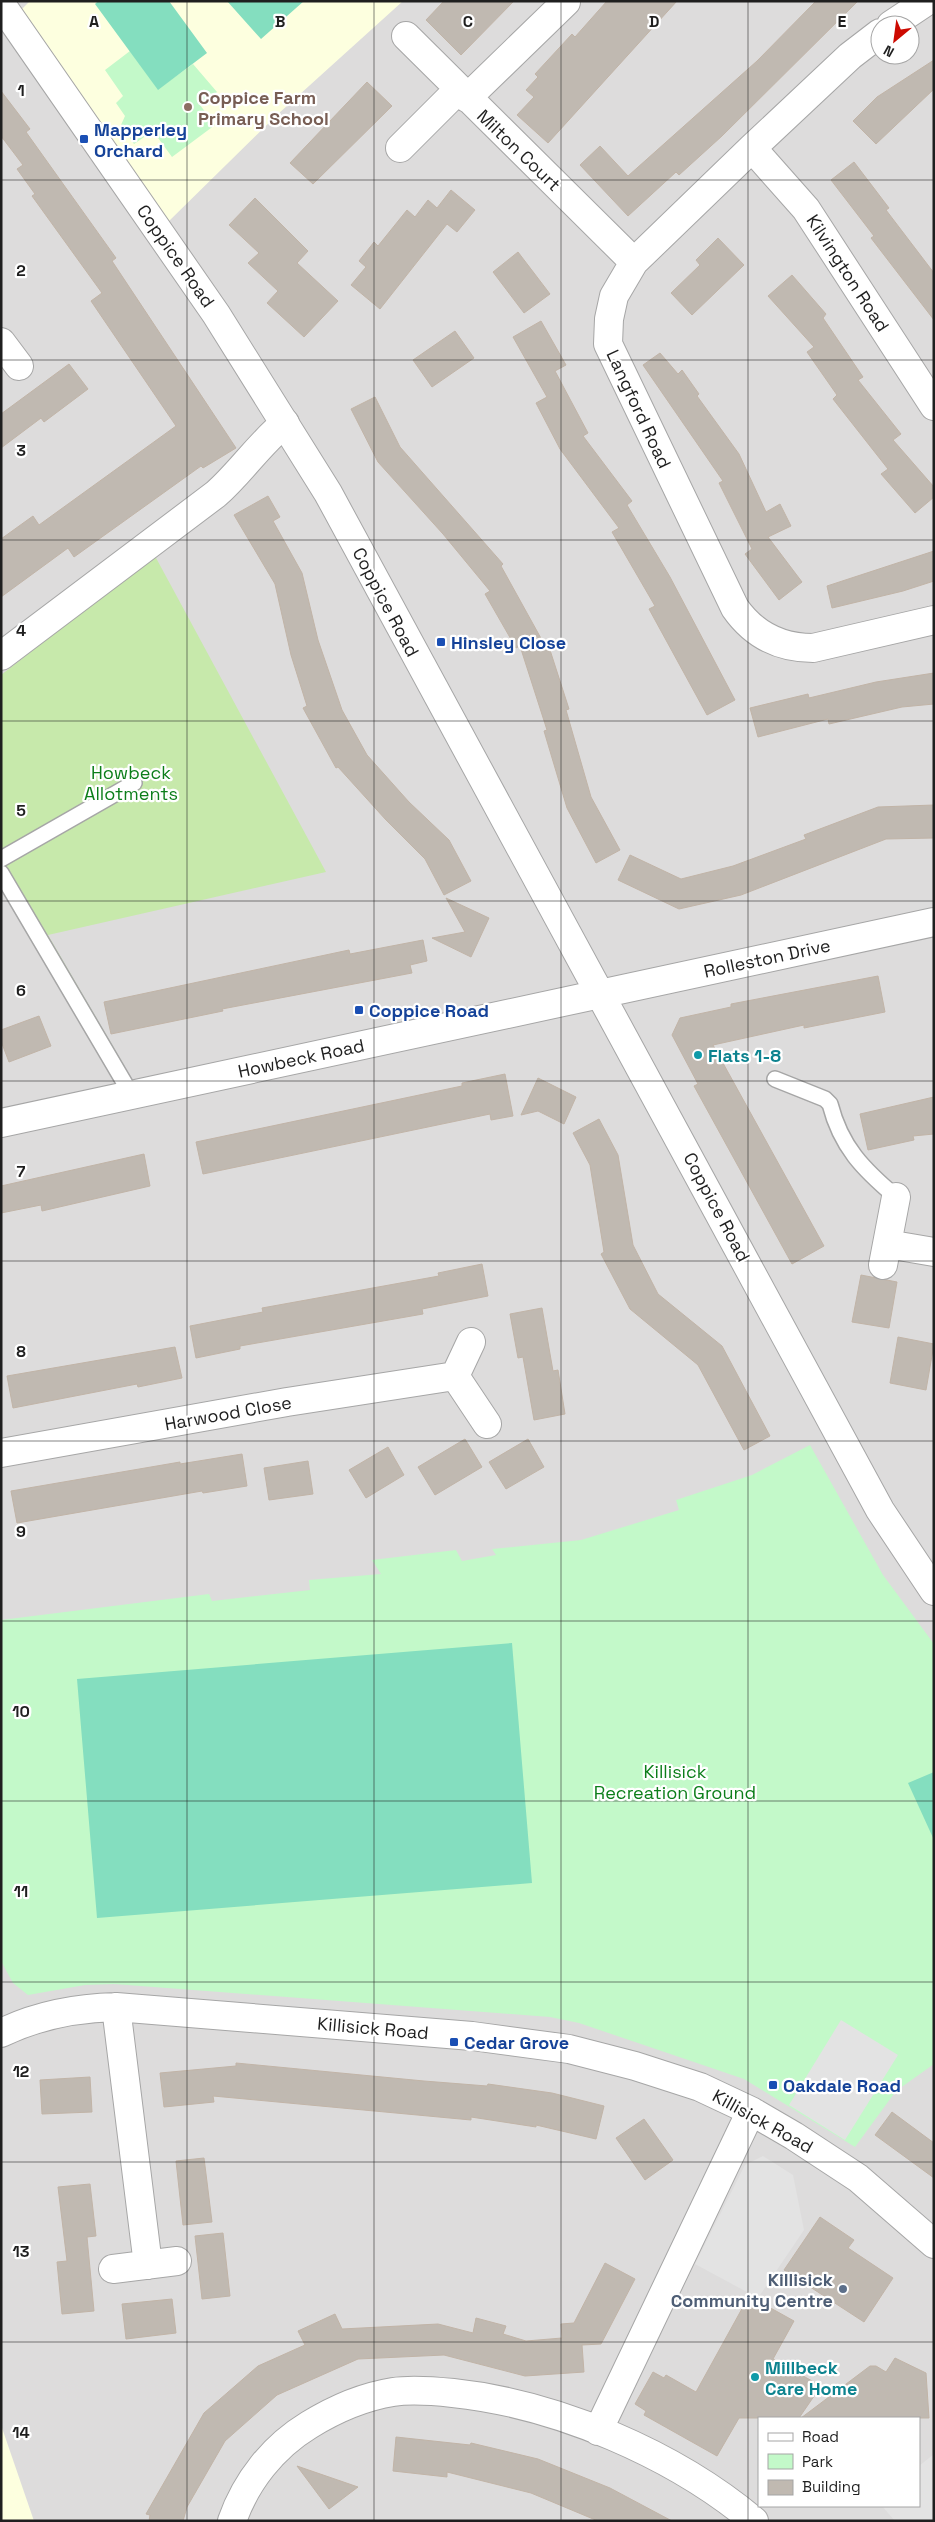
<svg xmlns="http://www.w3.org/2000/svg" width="935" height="2522" font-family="'Space Grotesk',sans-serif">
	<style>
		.residential { fill: #dddcdc; fill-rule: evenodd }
		.education { fill: #fdffdf }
		.grass { fill: #c7e9ab }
		.park { fill: #c3f9c9 }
		.pitch { fill: #84debf }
		.parking { fill: #e3e3e3 }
		.building { fill: #c0b9b1; stroke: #c1b4a7 }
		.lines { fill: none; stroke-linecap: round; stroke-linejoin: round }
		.service-casing { stroke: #a6a6a6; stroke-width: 18 }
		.minor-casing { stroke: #a6a6a6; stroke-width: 30 }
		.tertiary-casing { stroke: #a6a6a6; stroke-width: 30 }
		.service { stroke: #fff; stroke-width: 15 }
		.minor { stroke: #fff; stroke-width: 28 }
		.tertiary { stroke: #fff; stroke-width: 28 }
		.grid { fill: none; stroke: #1f1f1f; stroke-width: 1; stroke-opacity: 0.55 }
		.education-dot { fill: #8d6e63; stroke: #fff; stroke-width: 2 }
		.transit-dot { fill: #1a4fb4; stroke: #fff; stroke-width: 2 }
		.culture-dot { fill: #0f9aa8; stroke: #fff; stroke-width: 2 }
		.service-dot { fill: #5c6f8a; stroke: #fff; stroke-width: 2 }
		.labels { text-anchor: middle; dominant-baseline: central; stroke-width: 4.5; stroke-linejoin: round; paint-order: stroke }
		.education-label { font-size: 18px; font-weight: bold; fill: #785e54; stroke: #fff; text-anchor: start }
		.transit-label { font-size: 18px; font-weight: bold; fill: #164399; stroke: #fff; text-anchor: start }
		.street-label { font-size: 18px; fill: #1f1f1f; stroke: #fff }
		.park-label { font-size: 18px; fill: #0c7e1a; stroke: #fff }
		.culture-label { font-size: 18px; font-weight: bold; fill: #0d838f; stroke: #fff; text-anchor: start }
		.service-label { font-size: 18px; font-weight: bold; fill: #4e5e75; stroke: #fff; text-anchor: end }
		.grid-label { font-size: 16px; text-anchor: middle; font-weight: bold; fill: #1f1f1f; stroke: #fff; stroke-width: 4.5; stroke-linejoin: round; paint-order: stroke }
	</style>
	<rect width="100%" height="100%" fill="#f0ede5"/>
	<!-- residential -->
	<path class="residential" d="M1 1H934V2521H1ZM880 25H910V55H880ZM759 2418H919V2506H759Z"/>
	<!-- education -->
	<path class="education" d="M30 1H403L278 114 168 222 22 9Z
		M1 2425 34 2521H1Z"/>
	<!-- grass -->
	<path class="grass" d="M155 556 326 872 48 935 125 1067 109 1070 1 885V675Z"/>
	<!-- park -->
	<path class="park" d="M130 51 158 89 193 64 217 92 200 105 215 125 172 157 153 131 134 144 121 125 125 116 116 103 123 96 105 70Z
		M810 1445 883 1575 934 1644V2064L896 2091 855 2147 744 2079 579 2023 550 2017 114 1984 85 1985 28 1995 13 1983 1 1961V1620L209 1594 212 1601 310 1590 309 1580 381 1574 372 1560 456 1550 462 1561 496 1555 492 1549 581 1540 679 1510 676 1500 752 1475Z"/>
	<!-- pitch -->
	<path class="pitch" d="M98 1H169L207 53 158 90 95 4Z
		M227 1H304L261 39Z
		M512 1643 532 1883 97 1918 77 1679Z
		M934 1772V1840L908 1783Z"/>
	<!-- parking -->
	<path class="parking" d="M841 2020 898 2055 845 2140 789 2105Z
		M763 2156 793 2175 804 2230 758 2298 695 2264 745 2165Z
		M934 2454V2521H895L882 2506H919V2466Z"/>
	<!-- building -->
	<path class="building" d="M444 1H514L461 55 426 20Z
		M607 1H677L548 143 517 115 534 97 526 90 538 77 535 74 572 34 575 37Z
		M816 1H858L722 136 679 175 676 172 628 216 580 165 600 146 628 176 757 61Z
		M934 60V89L876 144 853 121 877 97Z
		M367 82 392 106 313 184 290 163Z
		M1 91 30 129 26 132 116 258 112 261 236 448 203 468 201 466 74 557 68 548 1 597V539L33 516 39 525 176 426 91 301 102 293 32 196 35 194 17 169 23 165 1 136Z
		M854 162 889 208 886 210 934 273V320L871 238 874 236 831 180Z
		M451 190 475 210 457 232 447 224 380 309 351 285 366 267 359 261 374 242 378 246 407 210 415 217 428 200 437 208Z
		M255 198 308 251 297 263 338 301 304 337 267 303 278 291 248 263 259 253 229 225Z
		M718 238 744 265 692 315 671 293 700 265 696 260Z
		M518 252 550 294 524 313 493 272Z
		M792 275 826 314 823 318 863 377 858 380 901 434 893 440 934 487V497L915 513 881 474 888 469 833 399 837 395 807 352 814 347 768 296Z
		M541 321 566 365 555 371 588 433 583 436 632 501 627 505 670 577 735 700 707 715 649 609 655 606 612 532 619 528 560 449 536 403 547 397 513 337Z
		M455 331 474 358 432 387 413 360Z
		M660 353 678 374 682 370 699 394 697 396 739 454 766 512 780 504 791 526 768 537 802 582 779 600 745 554 752 549 719 483 723 481 643 365Z
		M69 364 88 389 44 422 41 418 1 448V414Z
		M375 397 400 447 503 564 501 566 548 651 550 650 569 709 566 710 591 797 620 850 596 863 567 808 544 731 547 730 520 646 516 648 485 594 490 591 443 534 378 462 351 409Z
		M268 496 280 517 273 521 302 573 318 640 342 710 367 755 409 802 449 840 471 881 444 895 425 859 386 820 338 767 336 768 303 708 307 706 291 655 275 584 234 515Z
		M934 551V581L903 591 832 608 827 586Z
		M934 673V704L902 707 829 724 828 719 758 737 750 708 808 694 809 698 876 682Z
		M934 805V838L886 839 741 895 679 909 618 880 630 855 681 879 733 866 806 839 804 835 878 807Z
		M446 898 489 918 471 957 432 938 465 932Z
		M423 940 427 961 410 965 412 973 222 1009 223 1011 111 1034 104 1002 349 950 350 954Z
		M878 976 885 1012 804 1028V1025L713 1045 824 1246 792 1264 694 1086 698 1084 672 1035 680 1018 731 1007V1004Z
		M39 1016 51 1046 9 1062 1 1041V1030Z
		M505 1074 513 1116 491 1120 490 1114 203 1174 196 1142 462 1086V1083Z
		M538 1078 576 1097 564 1124 538 1111 521 1115Z
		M934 1097V1134L913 1136 914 1140 868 1150 860 1114Z
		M599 1119 618 1155 633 1245 658 1294 722 1346 770 1436 744 1450 698 1365 630 1309 601 1254 604 1252 590 1165 573 1133Z
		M144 1154 150 1186 42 1211 41 1205 1 1213V1186Z
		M482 1264 488 1296 422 1309 423 1314 240 1346V1349L196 1358 190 1326 263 1312 262 1308 439 1276 438 1273Z
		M861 1275 897 1282 889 1328 852 1322Z
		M542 1308 553 1371 558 1370 565 1414 534 1420 523 1357 518 1358 510 1314Z
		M898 1337 934 1344 926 1390 890 1383Z
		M175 1347 182 1378 138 1387 137 1384 13 1408 7 1376Z
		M465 1439 482 1467 435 1495 418 1467Z
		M528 1439 544 1467 506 1489 489 1462Z
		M388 1447 404 1475 366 1498 349 1470Z
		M242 1454 247 1486 203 1493 202 1491 17 1523 11 1491 180 1462V1464Z
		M308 1461 313 1494 269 1500 264 1468Z
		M236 2063 424 2081 487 2086 488 2084 552 2093 604 2106 596 2139 536 2125V2127L471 2117V2120L213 2096 214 2102 164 2107 160 2073 236 2066Z
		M90 2077 92 2112 42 2114 40 2080Z
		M892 2112 934 2143V2178L875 2135Z
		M644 2119 673 2160 645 2180 616 2138Z
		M204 2158 212 2222 183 2225 176 2161Z
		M90 2184 96 2236 87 2237 94 2311 62 2314 57 2262 67 2261 58 2187Z
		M820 2217 854 2240 848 2248 893 2278 864 2322 784 2270Z
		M223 2233 230 2296 202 2299 195 2236Z
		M605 2263 635 2279 601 2344 582 2345 584 2372 525 2376 444 2355 358 2359 277 2395 225 2441 187 2507 183 2521H149L150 2515 146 2514 204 2413 258 2366 305 2345 298 2331 335 2314 342 2329 438 2324 473 2333 476 2318 506 2326 503 2334 526 2341 562 2338 561 2324 574 2323Z
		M749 2296 794 2321 773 2359 821 2386 799 2418H739L717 2456 644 2415 646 2411 635 2404 653 2372 664 2378 666 2375 696 2392Z
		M172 2299 176 2333 126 2339 122 2304Z
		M895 2358 926 2373 929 2418H801L870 2366H876L886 2372Z
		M396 2437 470 2445 471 2443 538 2459 610 2488 672 2521H598L531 2493 447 2472V2477L393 2471Z
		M297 2466 358 2487 329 2509Z"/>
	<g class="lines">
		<defs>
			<path id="service" d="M1 859 134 783
				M1 873 131 1094
				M775 1079 825 1099 830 1104C841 1147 863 1169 896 1197"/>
			<path id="minor" d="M891 25 927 1
				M880 33 850 56 752 148 634 262 614 296 609 319 608 344 735 608C754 635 780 648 813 648L934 620
				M406 36 634 262
				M467 98 566 2
				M400 148 458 90
				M752 148 806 209 934 406
				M1 342 19 366
				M1 656 216 494C241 472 259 444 285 423
				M1 1123 600 994
				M887 1244 934 1252
				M883 1265 896 1197
				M471 1342 455 1376 487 1424
				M1 1453 287 1402 455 1376
				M116 2007 148 2265
				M1 2033C38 2015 75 2008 116 2007L472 2036 569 2049 635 2066 700 2087 751 2111 794 2136 858 2178 934 2244
				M113 2269 177 2261
				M598 2431 751 2111
				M232 2521C246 2481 273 2447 309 2425 335 2409 362 2397 393 2392 412 2389 434 2391 453 2393 557 2404 674 2454 754 2521"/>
			<path id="tertiary" d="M1 4 216 314 328 493 880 1510 934 1591
				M600 994 934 922"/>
		</defs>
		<!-- service casing -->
		<use href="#service" class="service-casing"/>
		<!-- minor casing -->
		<use href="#minor" class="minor-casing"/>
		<!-- tertiary casing -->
		<use href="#tertiary" class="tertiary-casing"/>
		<!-- service -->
		<use href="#service" class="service"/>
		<!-- minor -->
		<use href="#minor" class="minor"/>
		<!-- tertiary -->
		<use href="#tertiary" class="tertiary"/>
	</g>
	<!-- grid -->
	<path class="grid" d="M187 1V2521M374 1V2521M561 1V2521M748 1V2521M1 180H934M1 360H934M1 540H934M1 721H934M1 901H934M1 1081H934M1 1261H934M1 1441H934M1 1621H934M1 1801H934M1 1982H934M1 2162H934M1 2342H934"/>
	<!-- markers -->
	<circle class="education-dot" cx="188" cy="107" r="5"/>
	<g class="transit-dot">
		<rect x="79" y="134" width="10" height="10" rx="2.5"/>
		<rect x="436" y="637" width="10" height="10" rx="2.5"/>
		<rect x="354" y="1005" width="10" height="10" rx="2.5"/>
		<rect x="449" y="2037" width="10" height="10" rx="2.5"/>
		<rect x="768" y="2080" width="10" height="10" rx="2.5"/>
	</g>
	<g class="culture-dot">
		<circle cx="698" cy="1055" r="5"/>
		<circle cx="755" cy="2377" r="5"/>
	</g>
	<circle class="service-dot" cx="843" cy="2289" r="5"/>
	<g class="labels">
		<!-- education labels -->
		<g class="education-label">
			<text x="198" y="97">Coppice Farm<tspan x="198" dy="21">Primary School</tspan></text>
		</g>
		<!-- transit labels -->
		<g class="transit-label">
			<text x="94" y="129">Mapperley<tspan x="94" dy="21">Orchard</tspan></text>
			<text x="451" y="642">Hinsley Close</text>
			<text x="369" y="1010">Coppice Road</text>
			<text x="464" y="2042">Cedar Grove</text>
			<text x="783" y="2085">Oakdale Road</text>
		</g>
		<!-- street labels -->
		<g class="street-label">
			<text transform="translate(519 150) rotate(44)">Milton Court</text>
			<text transform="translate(176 256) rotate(55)">Coppice Road</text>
			<text transform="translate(848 273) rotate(57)">Kilvington Road</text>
			<text transform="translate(639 409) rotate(65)">Langford Road</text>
			<text transform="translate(386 602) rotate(62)">Coppice Road</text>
			<text transform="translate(767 958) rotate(-12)">Rolleston Drive</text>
			<text transform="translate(301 1058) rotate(-12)">Howbeck Road</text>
			<text transform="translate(717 1207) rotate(62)">Coppice Road</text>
			<text transform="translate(228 1413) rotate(-10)">Harwood Close</text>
			<text transform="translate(373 2028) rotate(5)">Killisick Road</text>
			<text transform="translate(763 2121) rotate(29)">Killisick Road</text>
		</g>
		<!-- park labels -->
		<g class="park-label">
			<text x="131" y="772">Howbeck<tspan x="131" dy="21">Allotments</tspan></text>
			<text x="675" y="1771">Killisick<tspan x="675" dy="21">Recreation Ground</tspan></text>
		</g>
		<!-- culture labels -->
		<g class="culture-label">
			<text x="708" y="1055">Flats 1-8</text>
			<text x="765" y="2367">Millbeck<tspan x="765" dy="21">Care Home</tspan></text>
		</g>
		<!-- service labels -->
		<g class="service-label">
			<text x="833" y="2279">Killisick<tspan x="833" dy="21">Community Centre</tspan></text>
		</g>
	</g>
	<g class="grid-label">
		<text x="94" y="27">A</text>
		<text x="280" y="27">B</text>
		<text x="468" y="27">C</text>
		<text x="654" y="27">D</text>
		<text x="842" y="27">E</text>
		<text x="21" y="96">1</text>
		<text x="21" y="276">2</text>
		<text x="21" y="456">3</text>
		<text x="21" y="636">4</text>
		<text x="21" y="816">5</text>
		<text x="21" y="996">6</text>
		<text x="21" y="1177">7</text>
		<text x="21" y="1357">8</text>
		<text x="21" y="1537">9</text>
		<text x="21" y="1717">10</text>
		<text x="21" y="1897">11</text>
		<text x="21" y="2077">12</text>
		<text x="21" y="2257">13</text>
		<text x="21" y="2438">14</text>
	</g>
	<!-- border -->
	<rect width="935" height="2522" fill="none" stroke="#1f1f1f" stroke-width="5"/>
	<!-- legend -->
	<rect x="758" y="2417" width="162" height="90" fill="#ffffff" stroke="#a5a5a5"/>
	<rect x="768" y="2433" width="25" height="8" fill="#ffffff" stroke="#a5a5a5"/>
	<text x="802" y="2442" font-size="15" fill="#1f1f1f">Road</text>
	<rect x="768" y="2454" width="25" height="15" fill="#c3f9c9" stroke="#a5a5a5"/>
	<text x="802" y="2467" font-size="15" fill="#1f1f1f">Park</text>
	<rect x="768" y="2480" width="25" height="15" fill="#c0b9b1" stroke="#a5a5a5"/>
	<text x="802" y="2492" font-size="15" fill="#1f1f1f">Building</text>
	<!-- north arrow -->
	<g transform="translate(895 40) rotate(209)"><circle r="24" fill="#ffffff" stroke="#a5a5a5"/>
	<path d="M0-4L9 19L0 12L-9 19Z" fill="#cd0a01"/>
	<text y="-8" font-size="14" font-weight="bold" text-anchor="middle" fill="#1f1f1f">N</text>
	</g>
</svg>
